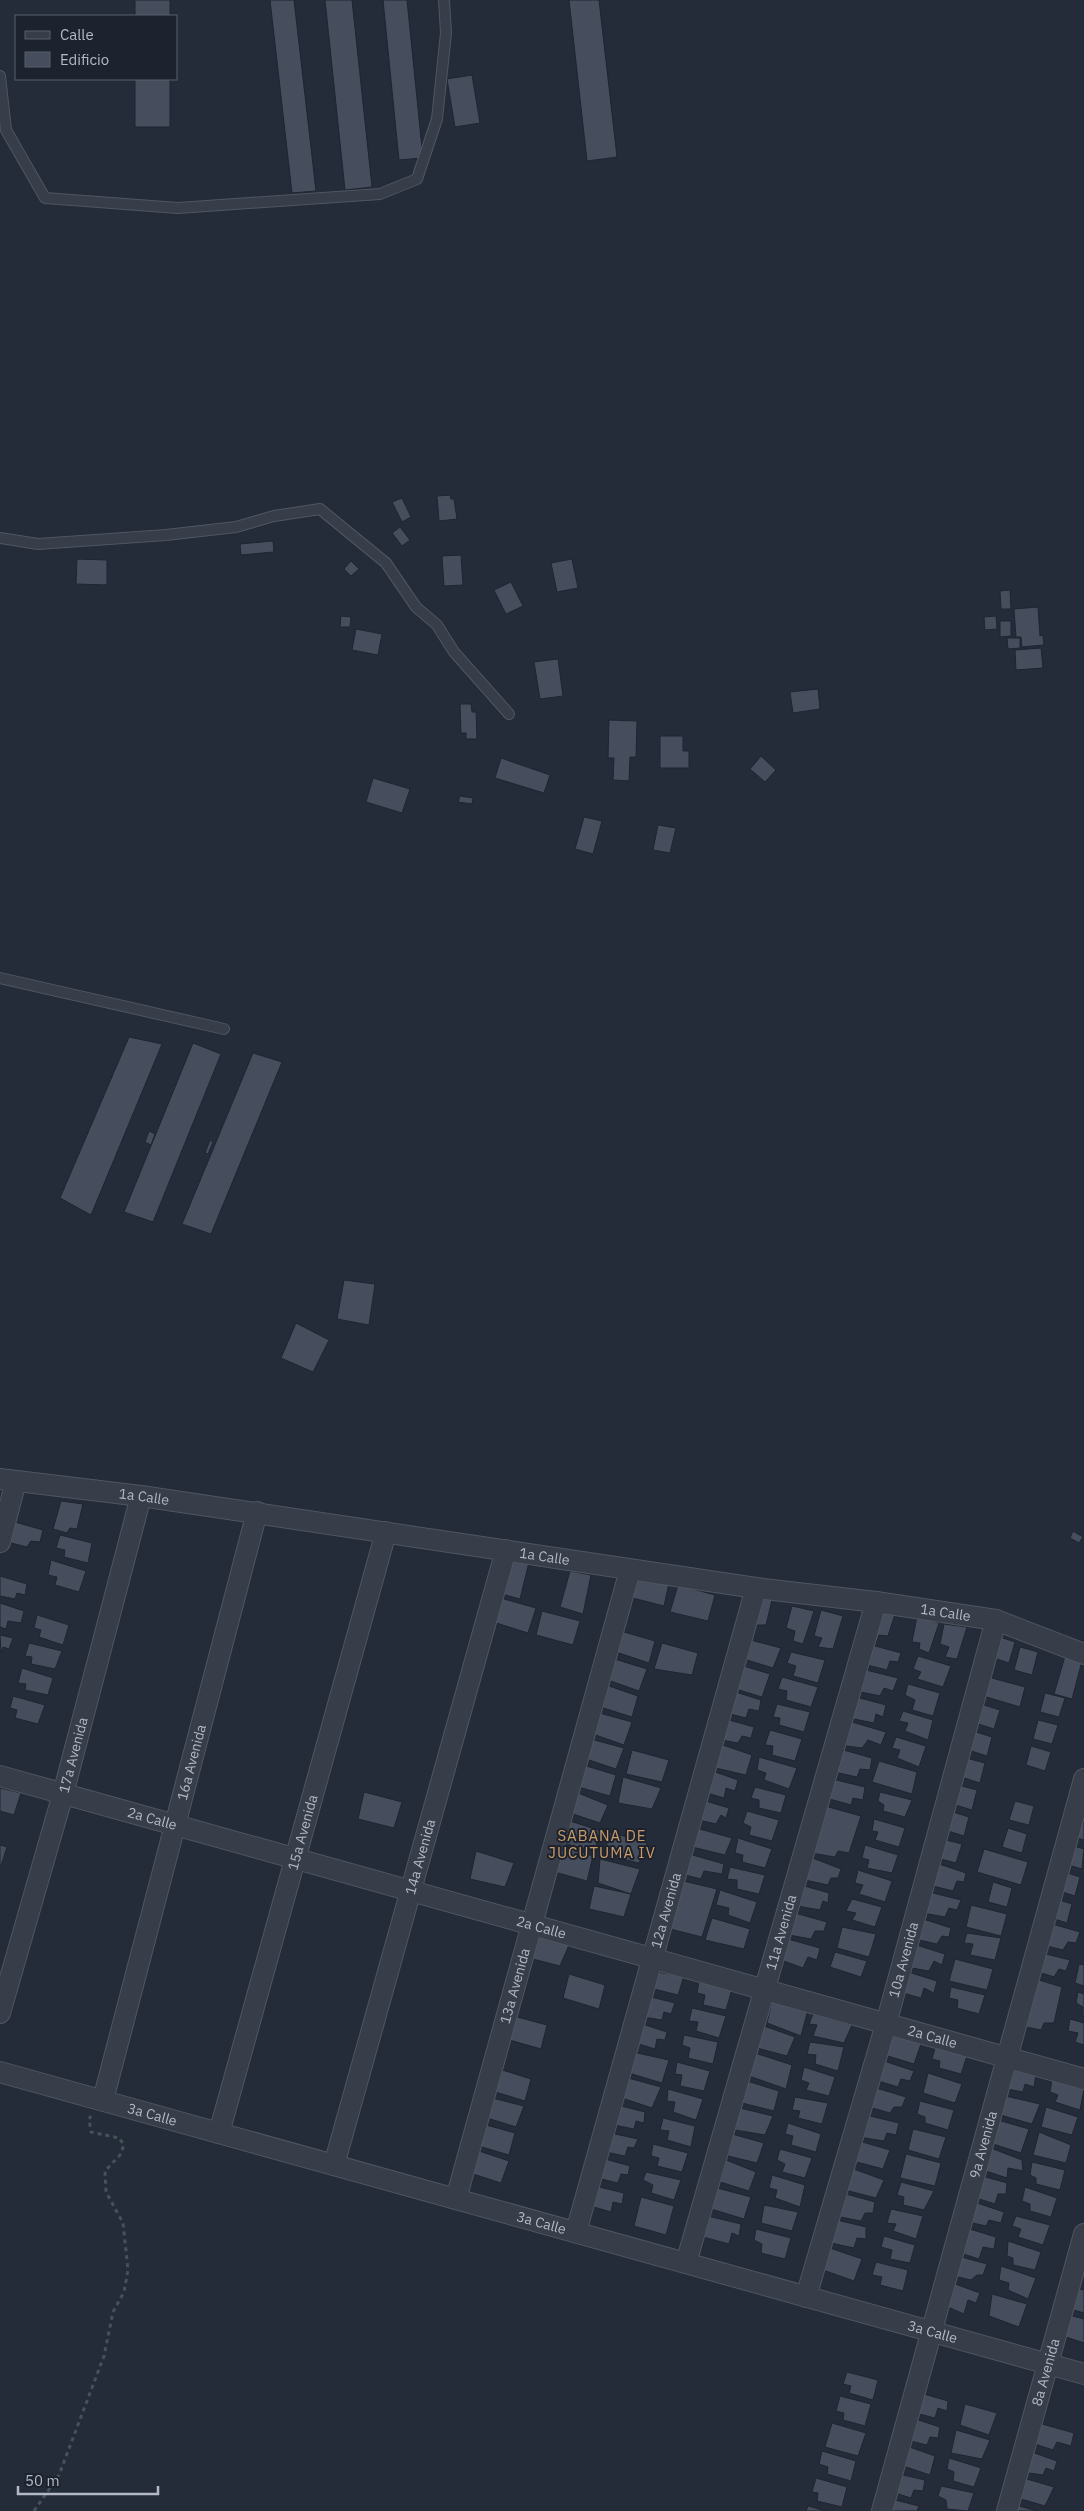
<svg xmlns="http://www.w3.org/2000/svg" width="1084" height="2511" font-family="'IBM Plex Sans',sans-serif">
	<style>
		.building { fill: #464e5d; stroke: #1f2530 }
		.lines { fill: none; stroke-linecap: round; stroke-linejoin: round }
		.lane-casing { stroke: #505661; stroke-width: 12 }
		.street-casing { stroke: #505661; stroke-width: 22 }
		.path { stroke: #445357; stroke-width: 3; stroke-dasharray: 4 4; stroke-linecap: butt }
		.lane { stroke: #383e49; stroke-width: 10 }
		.street { stroke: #383e49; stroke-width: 20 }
		.labels { text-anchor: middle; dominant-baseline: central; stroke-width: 4; stroke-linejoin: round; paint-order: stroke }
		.street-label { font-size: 14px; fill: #b3b9c5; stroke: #1d232e }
		.neighbourhood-label { font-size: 15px; letter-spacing: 1px; fill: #ca9c69; stroke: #1d232e }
	</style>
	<rect width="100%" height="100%" fill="#242b39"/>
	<!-- building -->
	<path class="building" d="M135 0H170V16H135Z
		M270 0H294L316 191 292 193Z
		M325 0H352L372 187 345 190Z
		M383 0H407L423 158 399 160Z
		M569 0H599L617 157 587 161Z
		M472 75 480 123 455 127 447 79Z
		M135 79H170V127H135Z
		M450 495 451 499H454L457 519 439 521 437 496Z
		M402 498 411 517 402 522 392 502Z
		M400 527 410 540 402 546 392 533Z
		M273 541 274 552 241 555 240 544Z
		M461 555 463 585 444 586 442 556Z
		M77 559 107 560V585L76 584Z
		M572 559 578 588 557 592 551 563Z
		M351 561 359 569 351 576 344 569Z
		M511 582 523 606 506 614 494 590Z
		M1010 590 1011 609H1001L1000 591Z
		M1038 607 1040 636 1043 635 1044 645 1022 647 1021 637H1016L1014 609Z
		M341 616 351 617 350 627H340Z
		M996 616 997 629 985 630 984 617Z
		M1000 621H1011V636L1000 637Z
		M356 629 382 634 378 655 352 650Z
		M1007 638H1020V648L1008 649Z
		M1041 648 1043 668 1016 670 1015 650Z
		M558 659 563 696 540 699 534 662Z
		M818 689 820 709 793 713 790 692Z
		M460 704H471L472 712H476L477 739H466V733H461Z
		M609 720 637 721 636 757H630L629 781 613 780 614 758H608Z
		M660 736H683V751H689V768H660Z
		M761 756 776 770 765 782 750 769Z
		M501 758 550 775 544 793 495 778Z
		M373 778 410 789 402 813 366 802Z
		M460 796 473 798 472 804 458 802Z
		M584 817 602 821 593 854 575 849Z
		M658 825 676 828 670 853 653 850Z
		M129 1037 162 1044 91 1215 60 1198Z
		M193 1043 221 1054 153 1222 124 1212Z
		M253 1053 282 1062 211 1234 182 1224Z
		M149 1131 155 1134 151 1145 145 1142Z
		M210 1140 213 1142 208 1154 205 1153Z
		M344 1280 375 1284 369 1325 337 1319Z
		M296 1323 329 1340 313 1372 281 1358Z
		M61 1501 83 1504 77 1529 70 1528 67 1533 53 1529Z
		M8 1520 43 1530 40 1542 31 1541 27 1547 3 1541Z
		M1073 1531 1083 1537 1079 1543 1070 1538Z
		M60 1535 92 1543 88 1563 64 1557 65 1550 56 1548Z
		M506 1554 530 1558 520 1599 495 1592Z
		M51 1560 86 1571 79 1592 55 1585 57 1577 48 1575Z
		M634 1570 669 1583 664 1606 625 1596Z
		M570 1571 591 1575 583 1614 560 1607Z
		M0 1576 27 1584 25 1595 17 1593 15 1599 0 1596Z
		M678 1585 715 1595 708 1621 670 1612Z
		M752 1595 772 1600 766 1625H757L752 1633Z
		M497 1597 536 1608 528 1633 493 1622Z
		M0 1603 24 1611 21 1623 8 1621 6 1629 0 1627Z
		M792 1606 814 1611 803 1644 793 1641 795 1631 786 1628Z
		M873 1608 896 1611 888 1636 879 1635 877 1641 865 1640Z
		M821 1610 843 1616 833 1649 818 1647 822 1638 814 1636Z
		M542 1611 580 1621 573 1645 536 1635Z
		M37 1615 69 1625 63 1645 39 1637 41 1630 34 1628Z
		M917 1616 939 1623 929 1653 919 1649 920 1643 912 1642Z
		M944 1624 967 1627 957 1659 945 1657 949 1647 940 1644Z
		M617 1630 655 1641 649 1663 613 1651Z
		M0 1635 13 1638 9 1649 3 1647 1 1653Z
		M994 1635 1015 1642 1009 1663 988 1656Z
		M743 1638 781 1648 773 1668 737 1657Z
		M29 1643 62 1651 55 1669 31 1664 32 1657 25 1656Z
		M662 1643 698 1653 692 1675 654 1669Z
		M868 1644 901 1653 898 1662 890 1661 887 1670 863 1664Z
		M1020 1647 1038 1652 1032 1675 1014 1670Z
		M791 1652 825 1660 818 1683 793 1676 796 1666 787 1663Z
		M918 1656 951 1666 943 1687 917 1679 921 1672 913 1669Z
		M1065 1656 1082 1661 1072 1699 1054 1694Z
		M608 1657 647 1669 639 1691 605 1679Z
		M737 1664 770 1674 762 1697 729 1687Z
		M22 1668 53 1678 48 1695 25 1690 26 1684 18 1683Z
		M862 1669 898 1678 893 1691 884 1688 880 1696 856 1691Z
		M782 1677 818 1687 811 1707 786 1700 787 1691 778 1689Z
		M988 1677 1025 1687 1020 1707 983 1696Z
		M603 1684 638 1696 632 1717 597 1706Z
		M908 1684 940 1693 933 1716 912 1710 915 1700 905 1695Z
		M729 1690 761 1700 759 1711 749 1709 746 1718 722 1712Z
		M1045 1693 1065 1698 1059 1717 1040 1712Z
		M13 1696 45 1705 38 1724 15 1718 17 1710 10 1708Z
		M856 1697 886 1705 883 1717 876 1714 874 1723 849 1718Z
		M777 1704 810 1712 804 1732 779 1725 780 1718 773 1717Z
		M981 1704 1000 1710 994 1729 975 1723Z
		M903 1711 933 1720 928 1740 905 1731 908 1723 899 1721Z
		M596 1712 632 1722 624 1745 590 1733Z
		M722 1718 754 1727 751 1738 742 1736 738 1743 716 1739Z
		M845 1720 886 1732 881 1745 868 1740 862 1748 839 1745Z
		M1038 1720 1058 1725 1052 1744 1033 1739Z
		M770 1730 802 1739 795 1761 772 1755 773 1746 765 1745Z
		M973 1731 992 1737 987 1756 968 1750Z
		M896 1737 926 1746 919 1767 897 1758 900 1750 892 1748Z
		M587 1738 624 1748 616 1769 583 1758Z
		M714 1742 752 1755 746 1775 707 1766Z
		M1031 1746 1051 1752 1045 1771 1026 1765Z
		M840 1749 872 1758 870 1770 860 1769 857 1777 834 1772Z
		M632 1750 669 1760 662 1782 626 1774Z
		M759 1757 797 1768 789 1789 764 1780 766 1773 757 1770Z
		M966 1758 985 1763 980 1783 961 1777Z
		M879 1761 917 1772 912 1794 872 1782Z
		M580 1764 616 1775 610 1796 575 1786Z
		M707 1769 738 1780 735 1791 726 1788 724 1798 700 1791Z
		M623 1777 661 1788 652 1809 618 1803Z
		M832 1779 865 1787 863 1800 853 1798 851 1805 826 1798Z
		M958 1785 977 1790 972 1810 952 1804Z
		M755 1787 786 1795 781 1813 759 1808V1800L751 1798Z
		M0 1788 21 1793 14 1815 0 1811Z
		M573 1791 608 1805 600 1823 567 1812Z
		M364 1792 402 1802 394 1828 358 1819Z
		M880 1792 912 1800 905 1817 883 1811 884 1805 878 1801Z
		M699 1799 729 1808 726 1818 721 1815 716 1824 694 1819Z
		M1015 1801 1034 1806 1029 1825 1009 1820Z
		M825 1806 861 1816 849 1853 838 1851 835 1857 811 1853Z
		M747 1811 779 1820 772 1841 749 1835 751 1827 743 1823Z
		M950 1811 969 1817 964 1836 945 1830Z
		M1077 1816 1084 1819V1840L1071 1836Z
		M564 1819 601 1831 594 1851 559 1842Z
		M874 1819 905 1828 899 1847 875 1840 878 1832 872 1831Z
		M689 1826 732 1838 725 1855 684 1845Z
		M1008 1828 1027 1834 1022 1853 1002 1847Z
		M610 1832 647 1843 639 1863 604 1855Z
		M738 1838 772 1849 765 1868 742 1862 743 1855 735 1853Z
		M942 1839 962 1844 956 1863 937 1858Z
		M558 1844 593 1856 587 1881 551 1871Z
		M1068 1844 1084 1849 1082 1869 1062 1863Z
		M0 1845 7 1847 1 1866H0Z
		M865 1845 898 1855 892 1873 867 1868 869 1860 862 1858Z
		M984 1849 1028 1862 1021 1885 977 1872Z
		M476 1851 514 1863 505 1887 470 1879Z
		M682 1852 724 1864 722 1874 704 1871 701 1879 677 1873Z
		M810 1857 841 1869 838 1878H831L828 1885 805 1880Z
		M600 1859 640 1869 631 1894 598 1883Z
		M936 1863 966 1873 964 1882 957 1881 953 1891 929 1885Z
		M730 1867 765 1875 759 1894 737 1889V1880L727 1879Z
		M858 1870 892 1881 885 1902 859 1894 863 1885 855 1883Z
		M1061 1871 1080 1877 1075 1896 1056 1890Z
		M675 1879 717 1889 702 1937 662 1927Z
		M993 1882 1012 1888 1007 1907 988 1902Z
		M801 1885 829 1893 828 1903 823 1901 820 1910 797 1906Z
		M594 1886 631 1894 624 1917 589 1909Z
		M720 1890 757 1902 750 1923 728 1915 729 1908 716 1905Z
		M929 1892 961 1900 957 1910 949 1908 945 1917 923 1913Z
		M1053 1898 1072 1904 1067 1923 1048 1917Z
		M852 1899 882 1907 875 1927 852 1920 856 1913 846 1911Z
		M971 1905 1007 1914 1001 1936 966 1927Z
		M795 1913 827 1922 824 1931H815L811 1939 789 1935Z
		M712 1918 750 1929 744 1949 705 1940Z
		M920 1918 951 1928 949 1937 942 1936 937 1944 915 1939Z
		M1045 1922 1080 1932 1076 1943 1068 1942 1063 1950 1039 1944Z
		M842 1927 876 1934 869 1957 837 1948Z
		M967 1933 1001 1938 995 1960 970 1955 973 1944 964 1943Z
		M530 1935 569 1945 560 1966 525 1957Z
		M788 1939 820 1948 817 1960 808 1957 803 1968 781 1960Z
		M913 1944 945 1954 942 1965 934 1961 929 1971 906 1967Z
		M835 1952 867 1961 861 1977 830 1967Z
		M1038 1952 1070 1960 1066 1971 1059 1969 1054 1977 1032 1970Z
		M955 1959 993 1969 987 1990 949 1981Z
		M1079 1964 1084 1965V1986L1075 1983Z
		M650 1971 684 1976 678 1995 646 1987Z
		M905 1971 937 1981 934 1993 924 1988 921 1998 899 1992Z
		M569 1974 605 1985 599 2009 563 1998Z
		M1029 1977 1062 1987 1054 2023H1044L1041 2030 1016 2025Z
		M699 1982 732 1989 726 2010 703 2005 705 1995 697 1993Z
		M951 1987 985 1995 979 2014 957 2008 958 2000 949 1998Z
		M1078 1992 1084 1994V2016H1082L1083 2007 1076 2003Z
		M643 1995 675 2003 671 2014 664 2012 662 2020 637 2016Z
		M772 2001 808 2010 801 2036 767 2023Z
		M692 2008 726 2016 719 2038 696 2031 698 2022 689 2021Z
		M813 2014 852 2025 844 2043 813 2036 817 2025 809 2024Z
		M510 2015 547 2025 541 2049 506 2039Z
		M1070 2019 1084 2023V2045L1075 2042 1078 2033 1068 2031Z
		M636 2022 667 2032 665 2040 657 2039 655 2049 632 2042Z
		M764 2026 795 2037 787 2056 757 2048Z
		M880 2031 921 2044 914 2064 875 2052Z
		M684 2035 718 2042 713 2064 688 2058 690 2048 682 2045Z
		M810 2042 844 2047 838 2071 815 2064 816 2055 807 2054Z
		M936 2044 967 2056 961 2074 939 2068 940 2061 932 2059Z
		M628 2051 669 2060 662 2083 622 2071Z
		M755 2053 792 2065 786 2089 749 2076Z
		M881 2060 914 2071 910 2081 901 2079 898 2087 875 2080Z
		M677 2062 710 2071 704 2091 680 2086 682 2075 675 2074Z
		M804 2067 835 2077 829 2096 806 2090 809 2083 801 2080Z
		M496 2068 531 2079 525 2101 489 2090Z
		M1005 2068 1036 2074 1034 2087 1025 2084 1023 2092 1001 2088Z
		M928 2073 962 2084 955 2103 923 2093Z
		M621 2076 661 2087 652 2108 616 2096Z
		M1052 2079 1084 2089 1080 2110 1055 2102 1058 2095 1050 2092Z
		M747 2081 779 2091 774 2111 742 2103Z
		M873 2087 906 2097 902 2107H894L890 2113 869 2107Z
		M668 2089 703 2099 696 2120 673 2112 675 2102 667 2101Z
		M997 2094 1040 2104 1032 2124 993 2113Z
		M488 2097 524 2106 516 2127 484 2117Z
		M795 2097 828 2103 822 2124 798 2118 800 2111 792 2110Z
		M920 2101 954 2110 948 2130 925 2123V2117L917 2114Z
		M613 2104 645 2112 644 2123 636 2121 634 2129 609 2124Z
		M1046 2107 1078 2117 1072 2135 1041 2127Z
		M740 2108 773 2116 765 2135 735 2130Z
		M866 2115 899 2123 896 2135 887 2133 884 2141 859 2137Z
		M663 2118 695 2126 691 2147 667 2140 669 2131 660 2130Z
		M991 2118 1029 2129 1021 2153 987 2142Z
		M479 2123 515 2133 509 2155 475 2145Z
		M788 2123 821 2134 816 2152 791 2145 793 2136 785 2134Z
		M913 2129 946 2137 939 2159 908 2150Z
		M606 2132 638 2139 634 2148 628 2147 625 2156 601 2151Z
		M1039 2132 1071 2145 1066 2163 1033 2155Z
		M732 2134 764 2143 757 2163 728 2156Z
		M859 2141 890 2150 883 2169 853 2161Z
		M653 2144 688 2153 682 2172 657 2166 659 2158 651 2156Z
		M983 2145 1022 2160 1023 2171 1008 2168 1007 2178 977 2168Z
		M473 2149 509 2161 501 2183 467 2172Z
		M780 2149 812 2158 805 2178 782 2172 785 2164 777 2160Z
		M906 2154 941 2163 935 2186 900 2178Z
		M598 2157 630 2166 628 2175 621 2174 618 2183 593 2177Z
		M726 2160 756 2172 749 2191 720 2182Z
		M1032 2162 1065 2170 1060 2190 1036 2184V2178L1030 2175Z
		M851 2168 884 2180 876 2198 845 2190Z
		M646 2172 681 2180 674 2200 651 2193 653 2185 643 2180Z
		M975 2174 1007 2183 1006 2194H998L995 2204 970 2196Z
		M772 2175 805 2185 800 2207 775 2198 777 2190 769 2188Z
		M901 2182 934 2191 924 2210 903 2205 904 2197 897 2195Z
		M591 2185 624 2193 622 2204 613 2202 611 2212 587 2205Z
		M1025 2187 1057 2198 1051 2217 1030 2211V2204L1022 2201Z
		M717 2188 751 2197 744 2219 711 2209Z
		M846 2194 875 2202 873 2213H865L861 2221 840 2217Z
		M641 2197 674 2206 666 2235 634 2226Z
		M968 2200 1004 2212 1001 2223 989 2220 986 2226 964 2221Z
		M764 2205 798 2212 792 2231 761 2223Z
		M891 2209 923 2216 916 2239 893 2231 896 2224 887 2223Z
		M708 2216 741 2224 739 2236 732 2233 729 2244 703 2237Z
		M1016 2216 1050 2225 1043 2245 1018 2237 1021 2229 1012 2226Z
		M837 2220 866 2227V2239L857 2238 854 2248 831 2243Z
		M960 2226 996 2237 994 2249 983 2247 979 2259 954 2251Z
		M756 2229 791 2238 785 2259 761 2253 762 2244 754 2240Z
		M884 2236 915 2245 910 2263 890 2259 892 2250 881 2247Z
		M1008 2241 1041 2252 1035 2270 1013 2265V2258L1007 2256Z
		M830 2248 862 2259 854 2281 823 2270Z
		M954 2255 987 2264 983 2275H977L971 2280 950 2275Z
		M876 2262 908 2270 903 2291 880 2285 882 2277 872 2275Z
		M1001 2266 1036 2278 1028 2299 1008 2290 1009 2283 999 2280Z
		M947 2281 980 2293 976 2303 968 2300 964 2314 941 2304Z
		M1071 2287 1084 2290V2313L1067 2308Z
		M992 2294 1027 2304 1019 2327 989 2316Z
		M1065 2314 1084 2319V2343L1060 2335Z
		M847 2372 878 2380 873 2400 849 2393 851 2386 843 2384Z
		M917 2392 948 2401 947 2411 938 2408 935 2418 911 2412Z
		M840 2396 871 2404 865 2426 843 2420 844 2413 836 2411Z
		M965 2404 997 2413 989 2435 960 2425Z
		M909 2417 940 2427 938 2438 930 2437 927 2445 902 2439Z
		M1035 2422 1074 2433 1071 2446 1057 2442 1053 2450 1029 2442Z
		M832 2423 866 2433 858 2456 825 2447Z
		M956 2430 990 2440 982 2459 951 2453Z
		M901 2444 935 2456 930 2475 897 2464Z
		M1026 2450 1057 2461 1054 2471 1046 2468 1043 2475 1022 2472Z
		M822 2451 856 2461 851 2481 827 2474 828 2467 819 2464Z
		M949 2458 981 2468 974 2487 953 2481 954 2472 947 2469Z
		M894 2473 925 2480 923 2491 914 2490 911 2498 889 2491Z
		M1020 2477 1054 2487 1045 2506 1014 2497Z
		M816 2478 847 2487 842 2507 817 2501 818 2493 812 2492Z
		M941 2486 974 2493 968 2511 947 2509 946 2500 938 2496Z
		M887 2498 919 2506 917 2511H884Z
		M1012 2504 1037 2511H1010Z
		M808 2506 826 2511H806Z"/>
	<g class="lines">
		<defs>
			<path id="lane" d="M0 76 6 130 45 198 178 208 380 194 417 179 437 119 446 33 444 0
				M0 538 38 544 166 535 236 527 274 516 320 509 386 563 416 607 437 625 454 652 509 714
				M0 978 224 1029"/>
			<g id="street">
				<path id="s1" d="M0 1479 141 1496 756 1588 876 1602 996 1620 1084 1654"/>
				<path d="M0 1542 16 1481"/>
				<path id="s2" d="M0 1776 1084 2079"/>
				<path id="s3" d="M0 2013 63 1794 141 1496"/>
				<path id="s4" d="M0 2072 1084 2374"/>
				<path id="s5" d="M103 2100 257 1512"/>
				<path id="s6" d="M219 2133 386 1532"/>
				<path id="s7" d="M334 2165 506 1550"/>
				<path id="s8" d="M456 2199 630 1570"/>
				<path id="s9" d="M576 2232 756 1588"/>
				<path id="s10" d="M686 2263 876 1602"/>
				<path id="s11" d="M806 2297 886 2024 996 1620"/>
				<path id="s12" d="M882 2511 1084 1779"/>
				<path id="s13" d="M1007 2511 1084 2234"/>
			</g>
		</defs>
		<!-- lane casing -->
		<use href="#lane" class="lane-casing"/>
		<!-- street casing -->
		<use href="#street" class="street-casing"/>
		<!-- path -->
		<path class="path" d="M34 2511 59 2475 104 2356 113 2312 124 2292 128 2270 123 2223 106 2192 105 2171 120 2155 124 2145 119 2138 91 2132 89 2119 91 2116"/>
		<!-- lane -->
		<use href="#lane" class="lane"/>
		<!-- street -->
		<use href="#street" class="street"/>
	</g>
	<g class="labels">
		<!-- street labels -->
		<g class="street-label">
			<text stroke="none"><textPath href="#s1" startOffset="145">1a Calle</textPath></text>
			<text stroke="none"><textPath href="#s1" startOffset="550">1a Calle</textPath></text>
			<text stroke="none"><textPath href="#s1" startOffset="955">1a Calle</textPath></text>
			<text stroke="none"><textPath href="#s3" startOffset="268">17a Avenida</textPath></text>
			<text stroke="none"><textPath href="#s5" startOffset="349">16a Avenida</textPath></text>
			<text stroke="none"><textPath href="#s2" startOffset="158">2a Calle</textPath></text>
			<text stroke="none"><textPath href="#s6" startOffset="312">15a Avenida</textPath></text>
			<text stroke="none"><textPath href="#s7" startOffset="320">14a Avenida</textPath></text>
			<text stroke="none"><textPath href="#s9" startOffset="334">12a Avenida</textPath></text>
			<text stroke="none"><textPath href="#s2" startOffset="562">2a Calle</textPath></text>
			<text stroke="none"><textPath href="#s10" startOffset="344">11a Avenida</textPath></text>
			<text stroke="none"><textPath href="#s11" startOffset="351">10a Avenida</textPath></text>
			<text stroke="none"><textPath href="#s8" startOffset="221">13a Avenida</textPath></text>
			<text stroke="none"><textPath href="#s2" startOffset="968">2a Calle</textPath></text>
			<text stroke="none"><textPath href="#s4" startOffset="158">3a Calle</textPath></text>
			<text stroke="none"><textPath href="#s12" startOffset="380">9a Avenida</textPath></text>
			<text stroke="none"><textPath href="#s4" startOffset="562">3a Calle</textPath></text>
			<text stroke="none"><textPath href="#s4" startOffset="968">3a Calle</textPath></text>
			<text stroke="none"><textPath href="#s13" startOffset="144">8a Avenida</textPath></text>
		</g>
		<!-- neighbourhood labels -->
		<g class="neighbourhood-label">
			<text x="602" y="1835">SABANA DE<tspan x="602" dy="17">JUCUTUMA IV</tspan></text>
		</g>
	</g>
	<!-- legend -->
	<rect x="15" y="15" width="162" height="65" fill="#1d232e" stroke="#595f6a"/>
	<rect x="25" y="31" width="25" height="8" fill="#383e49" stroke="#595f6a"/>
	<text x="60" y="40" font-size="15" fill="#b3b9c5">Calle</text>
	<rect x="25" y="52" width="25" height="15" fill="#464e5d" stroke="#595f6a"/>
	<text x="60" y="65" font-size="15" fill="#b3b9c5">Edificio</text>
	<!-- scale -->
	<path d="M18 2486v8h140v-8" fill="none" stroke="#b3b9c5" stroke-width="2.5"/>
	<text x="25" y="2486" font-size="15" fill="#b3b9c5" stroke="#1d232e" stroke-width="4" paint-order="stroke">50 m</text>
</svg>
